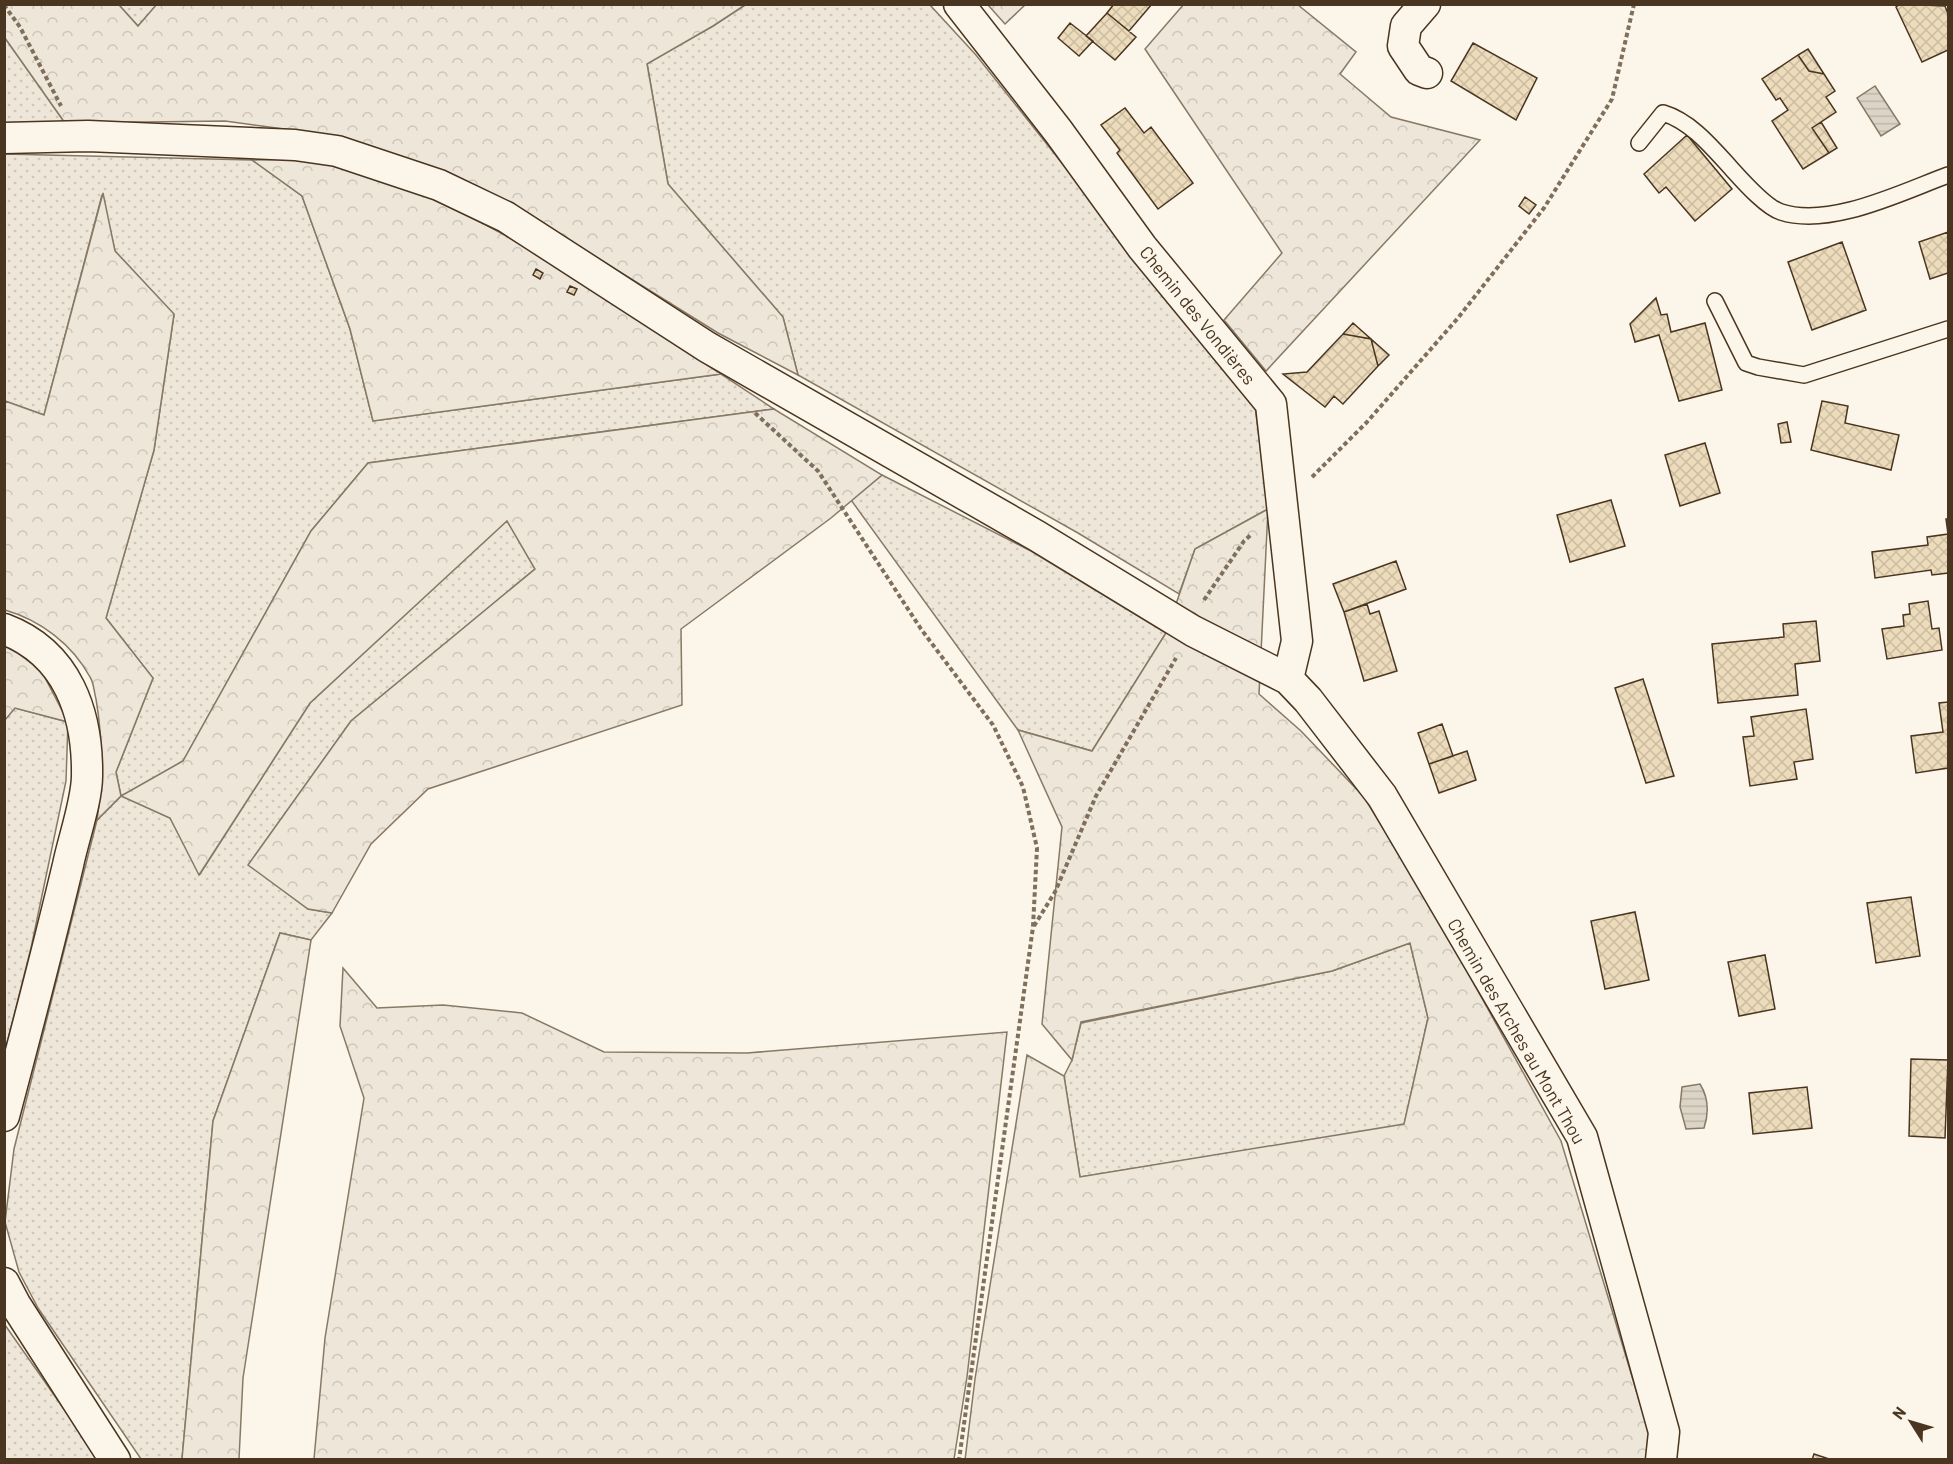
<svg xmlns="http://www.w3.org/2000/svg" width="1953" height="1464" font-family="Barlow,sans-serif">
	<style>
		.grass { fill: url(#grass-dots); stroke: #887966; stroke-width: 1.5 }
		.forest { fill: url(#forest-crowns); stroke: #887966; stroke-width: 1.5 }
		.water { fill: url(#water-rules); stroke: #887966; stroke-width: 1.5 }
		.building { fill: url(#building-cross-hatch); stroke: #4a3520; stroke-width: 1.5 }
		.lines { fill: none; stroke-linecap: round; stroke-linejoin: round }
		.lane-casing { stroke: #4a3520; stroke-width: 18 }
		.street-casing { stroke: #4a3520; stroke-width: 33 }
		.path { stroke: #7f6f5c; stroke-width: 4; stroke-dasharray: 4.5 3; stroke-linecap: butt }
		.lane { stroke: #fbf6e9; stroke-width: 15 }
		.street { stroke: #fbf6e9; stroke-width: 30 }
		.labels { text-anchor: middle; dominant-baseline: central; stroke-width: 4.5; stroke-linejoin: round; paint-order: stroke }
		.street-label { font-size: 18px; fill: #4a3520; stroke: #fbf6e9 }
	</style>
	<defs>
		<pattern id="grass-dots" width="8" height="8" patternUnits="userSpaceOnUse" patternTransform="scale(1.5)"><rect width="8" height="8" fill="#ede6d9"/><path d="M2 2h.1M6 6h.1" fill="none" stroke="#cdc6ba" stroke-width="1.8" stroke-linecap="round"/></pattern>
		<pattern id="forest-crowns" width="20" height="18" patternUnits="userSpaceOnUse" patternTransform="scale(1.5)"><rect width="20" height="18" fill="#ede6d9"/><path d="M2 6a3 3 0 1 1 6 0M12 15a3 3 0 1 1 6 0" fill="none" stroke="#cdc6ba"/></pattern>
		<pattern id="water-rules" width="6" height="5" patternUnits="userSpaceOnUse" patternTransform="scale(1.5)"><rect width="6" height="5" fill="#dcd4c6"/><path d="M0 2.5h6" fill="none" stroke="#beb7aa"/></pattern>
		<pattern id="building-cross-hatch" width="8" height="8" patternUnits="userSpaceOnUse" patternTransform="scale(1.5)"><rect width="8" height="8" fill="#ecdcbc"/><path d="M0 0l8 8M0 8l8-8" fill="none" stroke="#ccbda1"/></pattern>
	</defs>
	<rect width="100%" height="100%" fill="#fbf6e9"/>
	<!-- grass -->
	<path class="grass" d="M119 5H157L138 26Z
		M745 5H930L976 55 1255 406 1268 509 1195 549 1179 594 1078 533 798 375 783 317 668 184 647 63 713 26Z
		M5 38 65 123 5 124Z
		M5 154 252 160 302 196 350 329 373 421 721 374 774 409 368 463 311 531 183 761 122 796 170 818 200 874 310 703 507 520 535 569 351 721 249 864 308 909 332 913 311 940 280 933 213 1121 182 1459H141L38 1308 19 1272 5 1222 14 1149 97 820 121 796 116 772 153 678 106 618 154 450 174 315 115 251 102 195 44 415 5 401Z
		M882 475 1031 551 1166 633 1092 751 1018 730 851 500Z
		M15 708 68 722 66 781 31 948 5 1051 4 720Z
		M1410 943 1428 1018 1404 1125 1080 1177 1064 1076 1072 1060 1081 1023 1332 971Z
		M5 1325 99 1459H5Z"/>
	<!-- forest -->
	<path class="forest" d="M157 4 745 5 713 26 647 64 668 184 783 317 798 375 718 333 511 204 306 132 225 121 65 123 5 38 4 5H119L138 26Z
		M1184 4 1298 5 1356 52 1340 74 1391 117 1480 140 1266 371 1224 320 1282 253 1145 49Z
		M1025 5 1005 24 988 5 1025 4Z
		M297 159C452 180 592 291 721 374L373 421 350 329 302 196 252 160Z
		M103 193 115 251 174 314 154 450 106 618 153 678 116 772 121 796 183 761 311 531 368 463 774 409 882 475 831 518 681 629 682 705 428 789 371 844 332 913 308 909 248 865 351 721 535 569 507 521 310 703 199 875 170 818 121 796 97 820C103 779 103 740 96 699 94 692 94 683 90 677 72 644 40 620 5 610V401L44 415Z
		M1268 509 1259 694 1301 731 1364 797 1432 908 1561 1141 1649 1433 1646 1459 965 1460 975 1379 1027 1055 1064 1076 1080 1177 1404 1124 1428 1018 1410 943 1332 971 1081 1022 1072 1060 1042 1024 1062 827 1018 730 1092 751 1166 633 1195 549Z
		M5 644 41 670 68 722 15 708 5 720Z
		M280 933 311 940 243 1378 239 1459H182L213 1121Z
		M343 968 377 1008 443 1005 522 1013 604 1052 747 1053 1007 1032 967 1377 954 1459H314L325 1338 364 1098 340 1026Z"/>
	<!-- water -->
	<path class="water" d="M1875 86 1900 124 1881 136 1857 98Z
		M1700 1084C1708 1097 1709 1113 1704 1128L1686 1129 1680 1107 1682 1087Z"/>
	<!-- building -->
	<path class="building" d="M1114 4H1152L1129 31 1107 13Z
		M1900 4 1945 6 1948 14V50L1922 62 1896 7Z
		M1107 13 1136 37 1115 60 1086 36Z
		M1070 23 1093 41 1079 56 1058 38Z
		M1473 43 1537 78 1516 120 1451 81Z
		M1808 49 1824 74 1809 71 1798 55Z
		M1798 55 1809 71 1824 74 1835 91 1826 97 1836 112 1812 128 1829 153 1803 169 1772 121 1788 110 1780 98 1776 100 1762 79Z
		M1125 108 1144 133 1151 127 1193 183 1158 209 1117 153 1120 150 1101 125Z
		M1821 122 1837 148 1829 153 1812 128Z
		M1687 135 1732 189 1695 221 1666 187 1659 193 1644 174Z
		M1525 197 1536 205 1529 214 1519 206Z
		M1948 232V273L1930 279 1919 242Z
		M1842 242 1866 310 1812 330 1788 262Z
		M536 269 543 273 540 279 533 275Z
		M570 286 577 289 574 295 567 292Z
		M1656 298 1661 315 1667 314 1671 332 1705 323 1722 390 1679 401 1659 335 1635 342 1630 324Z
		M1353 323 1371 339 1343 334Z
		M1343 334 1371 339 1378 366 1343 404 1334 396 1325 407 1283 374 1307 372Z
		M1371 339 1389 355 1378 366Z
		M1822 401 1848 406 1845 423 1899 435 1891 470 1811 450Z
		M1787 422 1791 442 1781 443 1778 424Z
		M1705 443 1720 493 1680 506 1665 455Z
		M1611 500 1625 546 1570 562 1557 515Z
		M1946 519H1948V573L1932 575 1931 570 1875 578 1872 552 1928 545 1927 537 1948 534Z
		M1396 561 1406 589 1344 612 1333 584Z
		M1928 601 1932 629 1939 628 1942 650 1887 659 1882 629 1904 626 1903 615 1910 614 1909 604Z
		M1367 604 1370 614 1379 611 1397 671 1364 681 1344 612Z
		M1816 621 1820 661 1795 664 1798 695 1718 703 1712 644 1784 637 1783 624Z
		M1643 679 1674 776 1646 783 1615 688Z
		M1948 702V768L1916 773 1911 736 1943 732 1939 703Z
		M1806 709 1813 759 1794 762 1797 779 1750 786 1743 737 1754 736 1751 717Z
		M1442 724 1453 756 1429 764 1418 733Z
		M1467 751 1476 780 1439 793 1429 764Z
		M1911 897 1920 956 1876 963 1867 903Z
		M1635 912 1649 980 1605 989 1591 921Z
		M1765 955 1775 1009 1739 1016 1728 962Z
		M1911 1059 1948 1060 1945 1138 1909 1136Z
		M1807 1087 1812 1128 1753 1134 1749 1093Z
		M1814 1454 1832 1460H1812Z"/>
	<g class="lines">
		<defs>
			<path id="lane" d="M1639 143 1663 113C1690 121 1711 146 1730 167 1741 179 1765 207 1781 212 1830 228 1902 192 1948 175
				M1715 301 1746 363 1758 367 1804 375 1948 329"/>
			<path id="street" d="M959 4 1058 131 1142 247 1271 404 1297 641 1288 679
				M1425 4 1406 26 1403 46 1419 70 1427 73
				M4 138 88 136 295 145 337 151 439 185 506 217 707 347 1037 536 1193 631 1288 679 1308 700 1382 796 1582 1137 1664 1432 1661 1460
				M4 629C68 653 88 714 87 776 87 801 73 840 68 865 48 949 26 1033 4 1116
				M4 1283 15 1304 115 1460"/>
		</defs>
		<!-- lane casing -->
		<use href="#lane" class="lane-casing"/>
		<!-- street casing -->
		<use href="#street" class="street-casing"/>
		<!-- path -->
		<path class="path" d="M4 5 20 27 61 106
			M755 413 818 471 921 629 993 725 1023 787 1037 848 1033 927 959 1460
			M1312 477 1367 422 1458 318 1544 208 1612 99 1634 4
			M1204 600 1244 541 1252 534
			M1034 926 1055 892 1096 796 1176 658"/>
		<!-- lane -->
		<use href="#lane" class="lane"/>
		<!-- street -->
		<use href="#street" class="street"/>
	</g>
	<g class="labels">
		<!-- street labels -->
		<g class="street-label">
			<text transform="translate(1198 315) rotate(51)">Chemin des Vondières</text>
			<text transform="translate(1517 1031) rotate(60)">Chemin des Arches au Mont Thou</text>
		</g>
	</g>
	<!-- border -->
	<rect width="1953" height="1464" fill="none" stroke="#4a3520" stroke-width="12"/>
	<!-- north arrow -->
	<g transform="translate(1911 1422) rotate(307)" stroke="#fbf6e9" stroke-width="4.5" paint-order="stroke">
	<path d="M0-4.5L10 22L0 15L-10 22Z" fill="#4a3520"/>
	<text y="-9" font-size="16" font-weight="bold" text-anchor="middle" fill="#4a3520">N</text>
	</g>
</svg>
